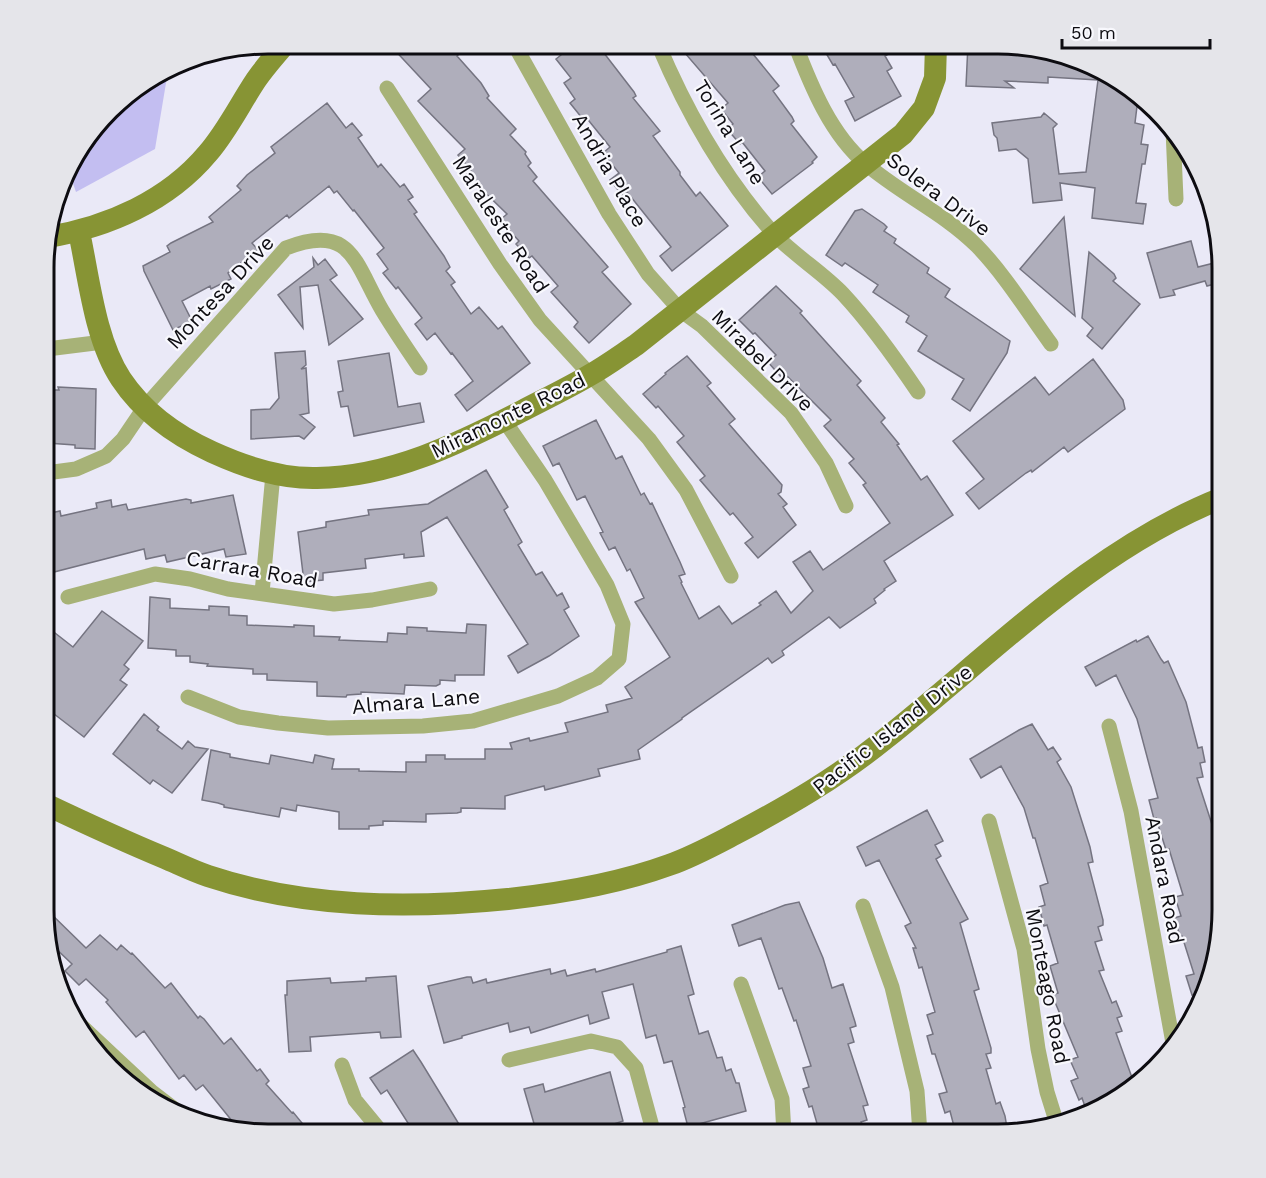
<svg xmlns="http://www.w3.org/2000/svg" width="1266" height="1178" font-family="'Work Sans',sans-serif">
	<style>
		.green { fill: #c3bef1 }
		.building { fill: #afaebb; stroke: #757481; stroke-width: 1.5 }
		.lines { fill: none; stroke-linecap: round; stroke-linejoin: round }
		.street { stroke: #a7b277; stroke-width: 15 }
		.secondary { stroke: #879434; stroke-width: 22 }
		.labels { text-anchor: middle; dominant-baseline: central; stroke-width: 4.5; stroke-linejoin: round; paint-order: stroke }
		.street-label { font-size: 21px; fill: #0d0c11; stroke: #f8f8fd }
		.rim { fill: none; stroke: #0d0c11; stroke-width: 3 }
	</style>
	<rect width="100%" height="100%" fill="#eae9f7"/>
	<!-- green -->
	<path class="green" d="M168 71 155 149 76 192 68 169 73 156 120 99Z"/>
	<!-- building -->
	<path class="building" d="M389 44H470L457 56 481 83 489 96 487 98 516 129 510 135 526 152 525 154 531 163 528 166 537 177 533 181 608 267 602 272 631 304 589 343 574 327 578 322 551 292 558 286 532 256 529 258 516 244 519 241 500 220 507 214 466 174 471 170 458 155 465 149 418 101 431 89Z
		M552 44H597L634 92 636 96 633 98 660 131 653 136 680 172V175L696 196 700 192 728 226 672 271 660 256 671 247 627 192 622 195 610 180 619 173 603 153 610 147 585 116 582 118 570 103 575 99 564 83 571 78 556 59 561 55Z
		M695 44H765L753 54 779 86 773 91 792 117 794 121 791 124 817 157 812 162 813 163 772 194 758 177 765 171 742 142 740 144 727 129 733 124 721 109 728 103 684 52Z
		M832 44H906L885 56 892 68 887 71 901 96 855 121 845 101 854 97 835 64 833 65 823 48Z
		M968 44H1013L1098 67 1138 98 1135 123 1144 125 1141 144 1148 145 1145 164H1142L1136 203 1146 204 1143 224 1092 218 1095 188 1060 183 1062 200 1033 203 1028 159 1016 149 999 151 997 138 994 135 992 123 1041 117 1044 113 1057 124 1053 128 1059 174 1086 172 1098 80 1048 77V83L1005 81 1014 88 966 86Z
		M327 103 346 128 352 123 362 135 358 138 378 167 381 164 400 187 404 184 413 197 408 200 417 212 414 214 444 256 450 267 446 271 455 282 451 285 471 314 479 307 498 329 502 326 530 363 467 411 455 395 473 381 452 353 451 354 435 333 427 340 415 324 422 318 398 287 396 289 383 273 388 269 377 254 384 248 354 210 353 211 337 191 334 193 329 186 289 218 287 215 252 243 258 250 228 273 231 279 211 289 210 286 182 301 192 321 173 330 144 271 143 266 170 252 167 246 171 243 213 222 209 217 241 190 237 186 247 175 275 153 271 147Z
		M862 209 884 224 887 227 884 231 896 239 894 243 929 268 927 273 950 289 945 297 1010 341 1007 353 970 411 952 399 964 379 918 351 927 336 906 322 909 316 873 292 878 285 845 263 842 266 826 255 855 211Z
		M1064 217 1075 316 1020 269Z
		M1191 241 1198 267 1222 261V282L1207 286 1205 281 1173 290 1175 295 1160 298 1147 253Z
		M1089 252 1114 274 1116 278 1113 281 1140 304 1102 349 1087 336 1093 328 1082 318Z
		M313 258 318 265 325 259 337 275 330 280 363 319 329 345 318 285 300 287 303 328 278 295 314 267Z
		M776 286 802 311 800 313 808 322 861 381 857 385 885 418 881 422 899 444 897 445 921 480 927 476 953 515 884 561 896 581 884 589 885 590 874 599 876 603 840 628 829 617 782 651 784 655 772 663 768 658 682 718V719L638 750 640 759 598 769 600 776 545 790 544 786 505 796V809L461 808V812L457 813 426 814V822L383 821V825L369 826V829H339V812L297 805 296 811 281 808 279 817 224 807V805L218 803 202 800 211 750 230 754V757L269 764 271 755 313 763 315 755 334 759 332 769H359V771L406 772V762H426V755H445V759H485V749H512L510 743 529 738 530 741 568 732 565 723 608 712 606 705 632 698 625 687 670 657 635 602 644 598 630 569 627 571 615 547 609 550 600 533 603 532 585 496 577 500 559 463 553 466 543 446 596 420 616 459 622 456 641 495 644 493 650 504 652 503 680 562 685 574 679 576 682 582 681 583 699 619 719 606 732 624 761 605 759 603 776 591 791 613 813 591 793 562 810 551 823 570 890 523 863 485 866 483 849 463 854 459 824 426 831 420 785 374 781 377 768 362 776 355 755 333 753 334 739 320Z
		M305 351 306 365 301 369 306 368 309 413 300 415 315 427 304 439 299 436 251 439V410L270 409 279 398 275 353Z
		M389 353 398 407 420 403 424 422 354 436 348 406 341 407 338 392 343 391 338 361Z
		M687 356 711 383 707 386 735 419 729 424 782 485 781 492 778 494 787 504 783 507 796 525 758 558 745 543 753 537 733 513 730 515 700 480 705 476 677 442 684 436 658 406 656 408 643 394 666 374 665 373Z
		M1093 359 1123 400 1125 409 1068 452 1064 447 1032 472 1031 470 1026 473 979 509 966 493 984 479 953 441 1035 377 1049 395Z
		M58 387 96 389 95 449 75 448V445L47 443V395H53L54 390H59Z
		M486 470 508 507 504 510 522 542 518 545 536 575 542 572 557 596 562 593 569 607 564 610 579 636 549 656 518 673 508 656 528 644 447 517 421 532 424 556 404 558V554L365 559 366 568 323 573V580L304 582 298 532 326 527V522L369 515 368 510 428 504Z
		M233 495 246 554 226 557 224 549 167 562 165 555 146 559 144 549 54 572 52 562 46 563V514L60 511 61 516 97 508 96 503 111 500 112 507 126 504 128 510 186 499 191 500V503Z
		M150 597 170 599V608L209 610V606L229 607V615L247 616V625L294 627V625L314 626V636L340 637 339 640 387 642 388 633 407 634V627L427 628V631L466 633 467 624 486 625 484 675H455V681L440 680V684L436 686 405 685 404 694 361 692V694L347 695 346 697 317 696V682L267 680V674H253V669L207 666 208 664 190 662V656H176V650L148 648Z
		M102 611 143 641 124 665 129 669 120 680 127 685 84 737 45 707 46 626 73 647Z
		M1148 636 1161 659 1164 663 1168 661 1186 702 1198 748 1202 747 1205 762 1200 763 1203 777 1197 778 1218 843 1222 842V910L1202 999 1200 993 1192 995 1186 976 1194 974 1182 936H1180L1174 918 1181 916 1175 897 1183 895 1169 849 1166 850 1156 818 1154 819 1149 800 1158 798 1137 719 1116 675 1096 686 1085 667 1136 640 1137 642Z
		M144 714 159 727 157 730 182 749 188 741 195 747 208 749 172 793 153 780 150 784 113 754Z
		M1032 724 1048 750 1053 747 1061 759 1057 762 1071 787 1090 847 1093 862 1088 863 1103 920V925L1098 927 1102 940 1095 942 1104 970 1099 971 1112 1003 1116 1001 1122 1016 1117 1018 1122 1031 1116 1033 1135 1086 1088 1115 1082 1098 1079 1100 1071 1081 1078 1078 1070 1060 1078 1057 1052 995 1058 993 1050 966 1058 963 1047 925 1044 926 1039 907 1045 905 1040 886 1048 883 1035 838H1033L1024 808 1001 766 981 778 970 759 1019 730Z
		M927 810 943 841 935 845 941 856 936 859 968 919 960 923 979 989 974 991 991 1048V1053L986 1054 991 1068 986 1069 996 1104 1000 1102 1005 1116 1008 1134H983L982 1128 956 1134 950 1111 945 1113 939 1094 947 1092 935 1054H932L927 1036 933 1034 927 1015 935 1012 922 967 919 968 913 948H916L905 926 911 923 879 860 866 866 857 847Z
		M799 902 823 958 832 988 843 984 855 1022 856 1026 850 1028 854 1042 848 1044 868 1105 863 1106 867 1120 861 1122 867 1134H839L837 1128 820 1134 812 1106 809 1107 803 1089 809 1087 803 1068 811 1066 796 1020 794 1021 782 988 779 989 761 938 739 946 732 925 785 905Z
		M44 907 86 948 100 935 117 950 121 945 131 954 132 953 165 988 171 983 198 1018 200 1016 204 1019 223 1043 224 1044 231 1038 257 1071 260 1069 269 1081 266 1084 292 1113 293 1112 311 1134H268L237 1127 203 1085 196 1090 184 1075 179 1079 144 1031 136 1037 106 1002 108 1000 86 979 79 985 65 971 72 964 48 941 44 924Z
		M681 946 694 994 688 996 699 1034 708 1031 717 1058 722 1057 726 1071 731 1069 736 1083H739L746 1111 688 1127 683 1108 685 1107 672 1061 664 1063 656 1035 646 1038 633 984 602 992 609 1018 590 1024 588 1015 531 1033 529 1027 510 1032 508 1023 462 1036V1038L444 1043 428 986 467 977H471L473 983 486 979 487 983 550 969 551 974 565 970 567 976 595 969 596 972 667 952V950Z
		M396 976 401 1037 381 1038 380 1032 310 1037 311 1051 289 1052 285 995H287V981L330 978 331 983 366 981V978Z
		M413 1050 421 1062 465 1134H415L387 1090 381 1094 370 1078Z
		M610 1072 623 1121 596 1130 597 1134H537L524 1089 543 1084 545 1092Z"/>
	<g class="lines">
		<!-- street -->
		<path class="street" d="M514 44 609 214 648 274 680 310 702 326 791 413 826 463 846 506
			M658 44C687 113 724 178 774 234 795 256 822 272 843 294 871 324 895 358 918 392
			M795 44C811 86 831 135 866 164 901 194 944 213 977 246 1005 275 1027 311 1051 344
			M387 88 500 264 540 320 649 439 686 490 731 576
			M1173 130 1176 199
			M47 349 103 342
			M46 473 76 469 106 456 123 439 144 408 286 248C352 222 355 264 382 310 394 330 407 349 420 368
			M262 593 273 474
			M68 597 155 574 190 579 228 589 334 604 372 600 430 589
			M188 697 239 717 278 723 328 728 423 726 473 721 558 696 597 678 619 659 623 624 607 585 545 480 504 420
			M1109 726 1131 811 1173 1043
			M989 821 1024 949 1038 1049 1047 1092 1057 1124
			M863 906 892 987 917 1091 920 1134
			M741 984 782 1099 784 1134
			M76 1021 152 1092 182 1115
			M509 1060 591 1041 617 1047 636 1068 654 1134
			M342 1065 355 1100 383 1134"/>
		<!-- secondary -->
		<path class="secondary" d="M79 232C89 278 95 340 121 379 143 412 177 436 212 452 245 467 280 479 317 478 390 477 458 444 522 411 545 399 568 388 590 375 606 366 621 355 636 345L903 134 924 108 935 78 936 44
			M48 237C108 227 168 201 208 153 227 131 240 104 256 80 265 67 275 56 285 44
			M45 804C85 823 124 841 165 858 179 864 193 871 208 876 304 908 408 909 508 899 563 893 617 884 669 865 692 857 714 845 735 834 788 806 838 777 885 739 992 654 1093 549 1222 498"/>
	</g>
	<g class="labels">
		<!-- street labels -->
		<g class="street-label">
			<text transform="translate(730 132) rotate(59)">Torina Lane</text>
			<text transform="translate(610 170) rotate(60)">Andria Place</text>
			<text transform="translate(939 194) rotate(37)">Solera Drive</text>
			<text transform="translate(501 224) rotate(57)">Maraleste Road</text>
			<text transform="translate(220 292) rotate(-47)">Montesa Drive</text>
			<text transform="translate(763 360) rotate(45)">Mirabel Drive</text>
			<text transform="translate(508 415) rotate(-26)">Miramonte Road</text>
			<text transform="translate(252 569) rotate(10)">Carrara Road</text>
			<text transform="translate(416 701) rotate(-5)">Almara Lane</text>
			<text transform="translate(892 729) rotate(-38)">Pacific Island Drive</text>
			<text transform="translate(1165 880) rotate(79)">Andara Road</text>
			<text transform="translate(1048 986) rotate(79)">Monteago Road</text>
		</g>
	</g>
	<!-- crop -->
	<path d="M0 0H1266V1178H0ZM268 54H998A214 214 0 0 1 1212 268V910A214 214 0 0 1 998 1124H268A214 214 0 0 1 54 910V268A214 214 0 0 1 268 54Z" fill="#e5e5ea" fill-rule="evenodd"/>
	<path class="rim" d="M268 54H998A214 214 0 0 1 1212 268V910A214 214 0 0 1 998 1124H268A214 214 0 0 1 54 910V268A214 214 0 0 1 268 54Z"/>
	<!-- scale -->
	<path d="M1062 39v9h148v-9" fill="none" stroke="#0d0c11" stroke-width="3"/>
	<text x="1071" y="39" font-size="18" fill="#0d0c11" stroke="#f8f8fd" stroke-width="4.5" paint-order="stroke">50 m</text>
</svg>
